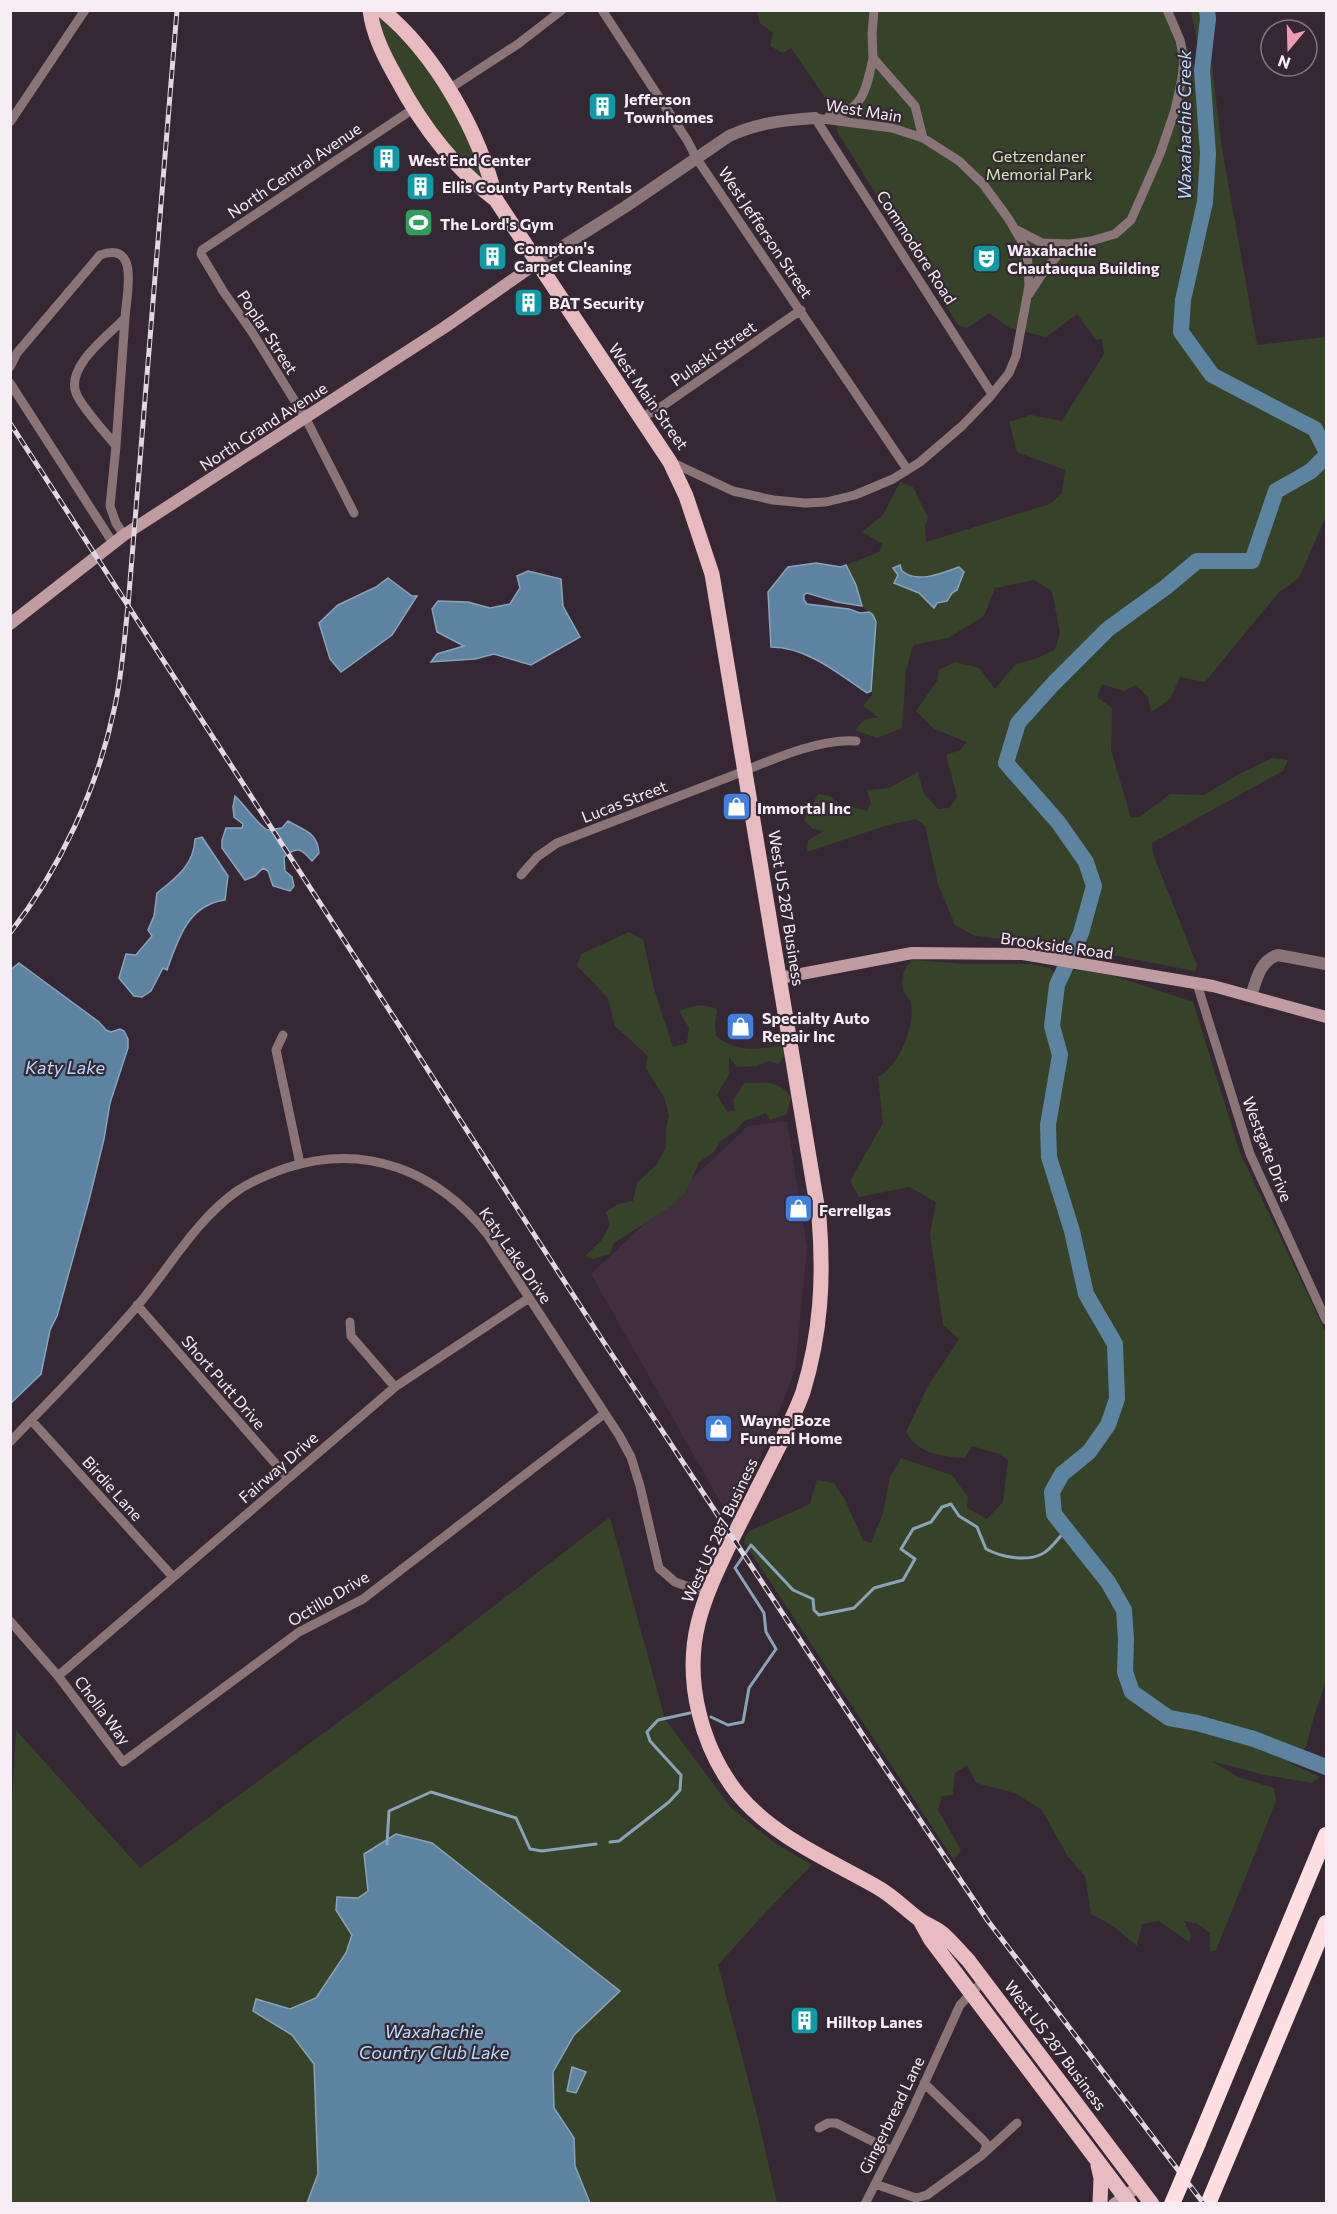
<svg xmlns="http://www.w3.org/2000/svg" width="1337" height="2214" font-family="Commissioner,sans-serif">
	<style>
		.built { fill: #412f3f }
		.green { fill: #374329; fill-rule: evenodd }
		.water { fill: #5c839f; stroke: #8aa3b9; stroke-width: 1.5 }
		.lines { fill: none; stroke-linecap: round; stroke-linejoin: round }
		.stream { stroke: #8aa3b9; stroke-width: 3 }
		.river { stroke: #5c839f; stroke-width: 16 }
		.minor { stroke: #8a7477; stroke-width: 9 }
		.tertiary { stroke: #8a7477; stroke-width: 12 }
		.secondary { stroke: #bf9ca1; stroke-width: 12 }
		.primary { stroke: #e8bbc1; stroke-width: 15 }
		.motorway { stroke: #ffdee2; stroke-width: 16 }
		.rail-casing { stroke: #e1d7e0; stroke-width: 5 }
		.rail { stroke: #352834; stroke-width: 3; stroke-dasharray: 9; stroke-linecap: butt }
		.motorway-bridge { stroke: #ffdee2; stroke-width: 16 }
		.labels { text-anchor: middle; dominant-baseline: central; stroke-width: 4.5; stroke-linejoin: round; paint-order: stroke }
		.poi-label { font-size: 16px; font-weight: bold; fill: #f6edf5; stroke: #352834; text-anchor: start }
		.street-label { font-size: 16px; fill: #f6edf5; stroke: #352834 }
		.park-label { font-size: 16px; fill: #cdecab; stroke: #352834 }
		.water-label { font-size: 18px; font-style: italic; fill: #b8ddf9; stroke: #352834 }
	</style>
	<rect width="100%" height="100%" fill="#352834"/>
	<!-- built -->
	<path class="built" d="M787 1121 807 1248 795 1369 769 1439 744 1487 725 1510 591 1274 748 1126Z"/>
	<!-- green -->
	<path class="green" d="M757 11H1174L1203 92 1205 82 1191 11H1206L1221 143 1257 345 1326 337V516L1299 578 1279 592 1205 682 1180 677 1170 699 1151 712 1148 697 1136 685 1124 691 1102 684 1097 697 1112 708 1111 750 1131 818 1141 816 1170 794 1204 795 1239 774 1273 758 1288 760 1283 771 1152 843 1153 854 1197 965 1195 971 1060 945 975 936 955 925 938 884 925 826 916 819 888 825 807 852 808 840 824 831 813 829 804 820 818 794 830 796 842 808 852 807 867 811 871 803 867 790 889 788 918 772 924 794 938 809 949 808 957 797 946 755 960 750 967 742 934 729 916 711 937 681 939 670 955 662 979 668 995 689 1016 664 1035 659 1055 650 1060 633 1052 591 1034 580 995 588 984 616 948 638 913 645 906 670 902 728 877 738 855 730 864 720 878 717 863 706 872 695V662L876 622 873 615 862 606 856 585 846 565 879 552 883 544 862 532 883 515 900 482 913 487 928 518 925 525 926 542 1050 504 1062 493 1065 470 1017 452 1009 422 1031 415 1062 421 1104 354 1102 339 1096 340 1077 314 1046 337 1010 328 989 313 967 328 958 325 838 133 833 109 791 48 783 53 770 46 773 33 760 23ZM901 565 902 571C913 580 933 577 946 571L952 593 947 601 929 605 919 593 895 583Z
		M379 17 421 59 458 112 485 184 436 133 388 51Z
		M629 932 643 940 654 989 673 1047 687 1043 689 1028 679 1011C692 1005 703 1003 717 1009L715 1025 716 1036C737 1053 756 1049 781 1046L786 1053 778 1064 769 1061 757 1066 737 1067 729 1057V1074L717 1095 727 1112 735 1110 733 1100 744 1083C765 1084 776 1078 791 1097L787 1114 770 1120 766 1113 744 1121 736 1130 720 1142 714 1152 699 1162 686 1192 671 1206 614 1243 610 1254 593 1259 585 1256 601 1241 610 1225 606 1212 618 1204 633 1201 637 1183 657 1164 666 1147V1128L669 1115 664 1097 645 1067 648 1056 615 1026 608 998 577 966 581 954Z
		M913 960 965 964H1031L1050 968 1060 980 1077 969 1114 976 1193 1002 1240 1153 1326 1333V1681L1315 1713 1306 1747 1300 1752 1237 1726 1210 1725 1240 1740 1270 1749 1292 1764 1320 1777 1312 1783 1265 1775 1212 1761 1238 1777 1274 1788 1276 1801 1216 1950 1210 1952V1933L1196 1923 1184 1921 1191 1935 1189 1942 1159 1921 1142 1924 1137 1946 1113 1926 1091 1914 1085 1876 1068 1857 1042 1810 1015 1793 976 1783 967 1765 955 1773 953 1795 942 1796 938 1810 961 1850 954 1860 744 1542 748 1532 810 1504 817 1480 834 1483 845 1500 863 1540 871 1543 883 1513 890 1477 901 1458 952 1475 968 1497 967 1508 987 1519 1003 1502 1008 1460 999 1454 972 1446 965 1458C942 1457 917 1453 906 1432L928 1386 959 1339 943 1325 930 1234 936 1202 909 1187 859 1197 850 1181 883 1123 878 1077C899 1067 917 1023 910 1001 909 997 904 994 903 989 900 979 905 965 913 960Z
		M610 1517 665 1719 731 1808 776 1844 812 1865 764 1914 718 1965 757 2114 777 2203 11 2204 10 1840 16 1730 140 1868 442 1646Z"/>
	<!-- water -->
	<path class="water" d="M816 563 841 567 846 565 856 585 862 606 837 602 807 593 804 595V600L807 604 849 609 860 613 869 612 873 615 876 622 871 691 867 693C839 674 807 647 771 647L768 592 788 567Z
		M900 565 902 571C918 584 942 573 959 567L964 572 957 590 952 593 947 601 937 603 934 608 919 593 894 583 898 575 893 568Z
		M528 571 561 579 563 606 580 637 531 665 494 654 475 659 431 662 437 654 464 646 437 632 432 609 438 601 468 602 490 608 510 604 520 588 517 576Z
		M388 578 412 596H417L392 635 341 672 330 659 319 623 338 605 376 587Z
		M235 796C247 807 254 821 267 830L282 828 288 821C305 831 317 832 319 853L312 861C301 848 297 846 284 857L285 871 292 877 294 886 290 891 273 886 268 871 263 868 255 876 245 880 222 848V840L226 828H242L243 824 234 817 233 807Z
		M202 837 228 876 225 900C188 905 178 939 167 970L163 968 151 991 142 997 134 996 119 978 126 954 136 955 152 936 148 930 154 916 157 893C176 878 194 865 195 839Z
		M19 963 99 1022 106 1030 111 1032 120 1029 124 1031 128 1039V1048L110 1103 104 1139 89 1200 57 1316 50 1330 41 1374 11 1403 10 970Z
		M396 1834 432 1843 620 1991 574 2035 553 2072 554 2108 574 2138 575 2166 590 2203H307L318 2174 314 2064 292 2035 253 2011 256 1999 290 2009 316 1998 346 1953 352 1935 336 1910 337 1897 358 1898 368 1891 364 1854Z
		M572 2067 586 2072 576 2093 567 2091Z"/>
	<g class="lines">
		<!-- stream -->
		<path class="stream" d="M711 1717 728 1725 743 1722 749 1688 776 1649 766 1632 764 1613 735 1568 751 1545 793 1590 813 1599 814 1610 819 1615 854 1608 874 1588 903 1580 915 1559 901 1549 913 1529 931 1522 942 1507 951 1504 959 1516 977 1527 986 1549C1001 1557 1026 1562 1042 1554 1051 1550 1059 1537 1066 1530
			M610 1842 619 1841 669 1802 680 1790 681 1775 650 1741 647 1732 658 1720 690 1713
			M387 1844 389 1811 431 1792 516 1818 530 1849 542 1851 596 1844"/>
		<!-- river -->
		<path class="river" d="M1207 10 1208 19 1202 70 1208 154 1205 202 1183 300 1181 332 1212 375 1315 429 1326 451
			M1326 456 1311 471 1276 491 1252 561H1197L1166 587 1108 629 1053 684 1018 723 1006 763 1058 822 1086 862 1094 886 1081 933 1057 985 1052 1026 1060 1055 1048 1125 1049 1157 1072 1231 1086 1294 1115 1344 1117 1399 1108 1425 1089 1452 1062 1474 1052 1492 1054 1514 1108 1582 1124 1610 1126 1639 1125 1672 1132 1692 1169 1718 1197 1723 1254 1739 1326 1767"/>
		<!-- minor -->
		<path class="minor" d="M602 10 687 140 697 159 907 469
			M874 10 872 34 873 58 915 106 923 138
			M449 89 518 44 562 10
			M829 116C863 114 867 86 873 58
			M815 118 992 394
			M10 122 85 10
			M1017 230 1042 243 1070 244 1091 241 1115 234 1131 220 1160 154 1175 110 1182 78 1184 60 1180 40 1167 10
			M1029 294 1042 274 1067 244
			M10 367 17 353 100 255C141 240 126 296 125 318 108 336 66 366 76 393 82 408 105 432 116 446L110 506 116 523 124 535
			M10 383 113 543
			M641 418 664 405 801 310
			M116 446 125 318
			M671 462 733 491 773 500 805 503 826 502 855 495 893 479 920 462 962 426 989 398 1009 373 1016 356 1029 286 1027 250 1008 218 983 184 959 161 923 138 892 128 815 118
			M354 513 306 419 252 332 223 291 201 254 202 250 413 109
			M521 875 537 857 557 843C615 821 672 799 729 777 765 763 817 738 856 741
			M1197 984 1250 1154 1326 1320
			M283 1035 276 1050 300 1164
			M137 1305 288 1478
			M350 1322 351 1336 395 1387
			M31 1420 173 1577
			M10 1442C53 1397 98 1352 138 1305 170 1267 196 1220 237 1191 252 1181 269 1174 286 1168 366 1142 437 1171 488 1235L619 1435 631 1457 640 1486 659 1568 675 1582 706 1593
			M10 1621 58 1676 123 1762 299 1632 363 1599 604 1414
			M58 1676 395 1387 529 1298
			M924 2083 983 2140 987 2145 984 2152
			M819 2128 828 2123H836L892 2151
			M875 2184 916 2198 927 2195 982 2155 1017 2123
			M865 2204 910 2115 960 2005 984 1980"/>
		<!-- tertiary -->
		<path class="tertiary" d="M538 262 625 207 729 136C757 123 784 120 815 118
			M1251 996C1256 981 1260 960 1278 955L1326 964"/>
		<!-- secondary -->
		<path class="secondary" d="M10 624 124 535 445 327 538 262
			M780 978 912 953 1023 954 1213 986 1326 1017
			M1114 2204 1139 2186"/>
		<!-- primary -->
		<path class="primary" d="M370 10C373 35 385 58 397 79 422 126 453 167 496 200L670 462 686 496 712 574 819 1217C824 1278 821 1333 803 1392 797 1409 788 1426 781 1442 765 1474 748 1507 732 1539 703 1600 682 1643 699 1713 706 1742 719 1770 738 1794 775 1838 828 1859 877 1887 893 1896 905 1909 920 1920 927 1925 936 1928 943 1934 952 1942 960 1952 968 1960L1152 2204
			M382 10C436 54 480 133 496 200
			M921 1922 931 1940 1130 2204
			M1098 2165 1101 2178 1100 2204"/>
		<!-- motorway -->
		<path class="motorway" d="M1198 2143 1326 1835
			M1208 2204 1326 1923"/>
		<defs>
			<path id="rail" d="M10 423 601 1338 866 1740 988 1921 1204 2204
				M10 933C60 869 97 789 114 710 122 676 124 641 128 606L177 10"/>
		</defs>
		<!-- rail casing -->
		<use href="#rail" class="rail-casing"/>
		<!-- rail -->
		<use href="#rail" class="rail"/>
		<!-- motorway-bridge -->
		<path class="motorway-bridge" d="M1172 2204 1198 2143"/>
	</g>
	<!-- icons -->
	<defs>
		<symbol id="building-square" viewBox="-11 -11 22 22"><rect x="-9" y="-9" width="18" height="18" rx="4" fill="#0f9aa8" stroke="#352834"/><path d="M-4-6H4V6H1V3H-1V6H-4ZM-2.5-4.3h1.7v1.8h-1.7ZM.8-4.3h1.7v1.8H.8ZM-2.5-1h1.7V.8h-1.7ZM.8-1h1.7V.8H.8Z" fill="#fff"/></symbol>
		<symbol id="stadium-square" viewBox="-11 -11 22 22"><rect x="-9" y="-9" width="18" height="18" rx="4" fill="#2e9e5b" stroke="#352834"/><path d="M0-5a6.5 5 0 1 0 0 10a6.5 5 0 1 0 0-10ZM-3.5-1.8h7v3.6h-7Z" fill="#fff"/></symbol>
		<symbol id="theatre-square" viewBox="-11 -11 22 22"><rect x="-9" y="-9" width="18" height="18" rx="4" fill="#0f9aa8" stroke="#352834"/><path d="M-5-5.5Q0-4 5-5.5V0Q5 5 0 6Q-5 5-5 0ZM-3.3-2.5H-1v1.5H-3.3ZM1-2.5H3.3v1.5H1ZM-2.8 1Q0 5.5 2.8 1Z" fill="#fff"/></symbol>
		<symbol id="shop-square" viewBox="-11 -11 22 22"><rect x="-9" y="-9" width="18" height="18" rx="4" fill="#3f7fe0" stroke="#352834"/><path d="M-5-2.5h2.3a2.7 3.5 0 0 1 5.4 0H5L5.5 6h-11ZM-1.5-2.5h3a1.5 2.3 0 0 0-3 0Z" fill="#fff"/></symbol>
	</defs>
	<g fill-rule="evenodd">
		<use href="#building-square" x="586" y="90" width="33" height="33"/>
		<use href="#building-square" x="370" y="142" width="33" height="33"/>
		<use href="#building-square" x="404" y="170" width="33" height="33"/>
		<use href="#stadium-square" x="402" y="206" width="33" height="33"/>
		<use href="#building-square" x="476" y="240" width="33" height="33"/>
		<use href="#theatre-square" x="970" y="242" width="33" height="33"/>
		<use href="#building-square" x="512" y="286" width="33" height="33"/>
		<use href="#shop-square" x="720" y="790" width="33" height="33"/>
		<use href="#shop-square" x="724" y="1010" width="33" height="33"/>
		<use href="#shop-square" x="782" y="1192" width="33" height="33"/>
		<use href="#shop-square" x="702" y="1412" width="33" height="33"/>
		<use href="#building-square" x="788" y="2004" width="33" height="33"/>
	</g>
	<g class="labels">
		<!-- poi labels -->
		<g class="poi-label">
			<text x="624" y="98">Jefferson<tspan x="624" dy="18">Townhomes</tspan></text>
			<text x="408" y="159">West End Center</text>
			<text x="442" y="186">Ellis County Party Rentals</text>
			<text x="440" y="223">The Lord's Gym</text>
			<text x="514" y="247">Compton's<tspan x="514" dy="18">Carpet Cleaning</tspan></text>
			<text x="1007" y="249">Waxahachie<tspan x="1007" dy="18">Chautauqua Building</tspan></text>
			<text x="549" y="302">BAT Security</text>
			<text x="757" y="807">Immortal Inc</text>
			<text x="762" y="1017">Specialty Auto<tspan x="762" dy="18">Repair Inc</tspan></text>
			<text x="819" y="1209">Ferrellgas</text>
			<text x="740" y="1419">Wayne Boze<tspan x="740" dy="18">Funeral Home</tspan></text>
			<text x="826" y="2021">Hilltop Lanes</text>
		</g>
		<!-- street labels -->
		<g class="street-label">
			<text transform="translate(864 110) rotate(9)">West Main</text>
			<text transform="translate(294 170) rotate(-34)">North Central Avenue</text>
			<text transform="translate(766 232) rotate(56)">West Jefferson Street</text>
			<text transform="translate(917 247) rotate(57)">Commodore Road</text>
			<text transform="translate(268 332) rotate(57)">Poplar Street</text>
			<text transform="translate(713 353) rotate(-35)">Pulaski Street</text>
			<text transform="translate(649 396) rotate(55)">West Main Street</text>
			<text transform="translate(263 426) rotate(-33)">North Grand Avenue</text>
			<text transform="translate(624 801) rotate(-21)">Lucas Street</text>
			<text transform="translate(787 908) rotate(81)">West US 287 Business</text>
			<text transform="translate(1057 945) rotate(8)">Brookside Road</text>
			<text transform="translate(1268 1149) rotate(69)">Westgate Drive</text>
			<text transform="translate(516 1255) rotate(55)">Katy Lake Drive</text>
			<text transform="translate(224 1382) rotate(49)">Short Putt Drive</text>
			<text transform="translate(278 1467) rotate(-41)">Fairway Drive</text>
			<text transform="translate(113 1488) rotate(48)">Birdie Lane</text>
			<text transform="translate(719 1530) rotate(-65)">West US 287 Business</text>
			<text transform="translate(328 1598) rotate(-31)">Octillo Drive</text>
			<text transform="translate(103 1710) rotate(53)">Cholla Way</text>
			<text transform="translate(1056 2045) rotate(53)">West US 287 Business</text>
			<text transform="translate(891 2115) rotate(-64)">Gingerbread Lane</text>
		</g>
		<!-- park labels -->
		<g class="park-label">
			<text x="1039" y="155">Getzendaner<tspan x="1039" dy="18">Memorial Park</tspan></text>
		</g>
		<!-- water labels -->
		<g class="water-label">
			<text transform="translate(1184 125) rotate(-90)">Waxahachie Creek</text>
			<text x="65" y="1067">Katy Lake</text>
			<text x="434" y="2031">Waxahachie<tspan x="434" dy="21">Country Club Lake</tspan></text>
		</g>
	</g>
	<!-- border -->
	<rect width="1337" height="2214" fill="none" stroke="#f6edf5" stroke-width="24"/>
	<!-- north arrow -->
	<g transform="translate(1289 48) rotate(199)"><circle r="28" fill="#352834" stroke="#827781" stroke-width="1.5"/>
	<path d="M0-4.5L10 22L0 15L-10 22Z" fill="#f19ab3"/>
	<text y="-9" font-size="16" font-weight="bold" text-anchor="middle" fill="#f6edf5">N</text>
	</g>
</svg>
